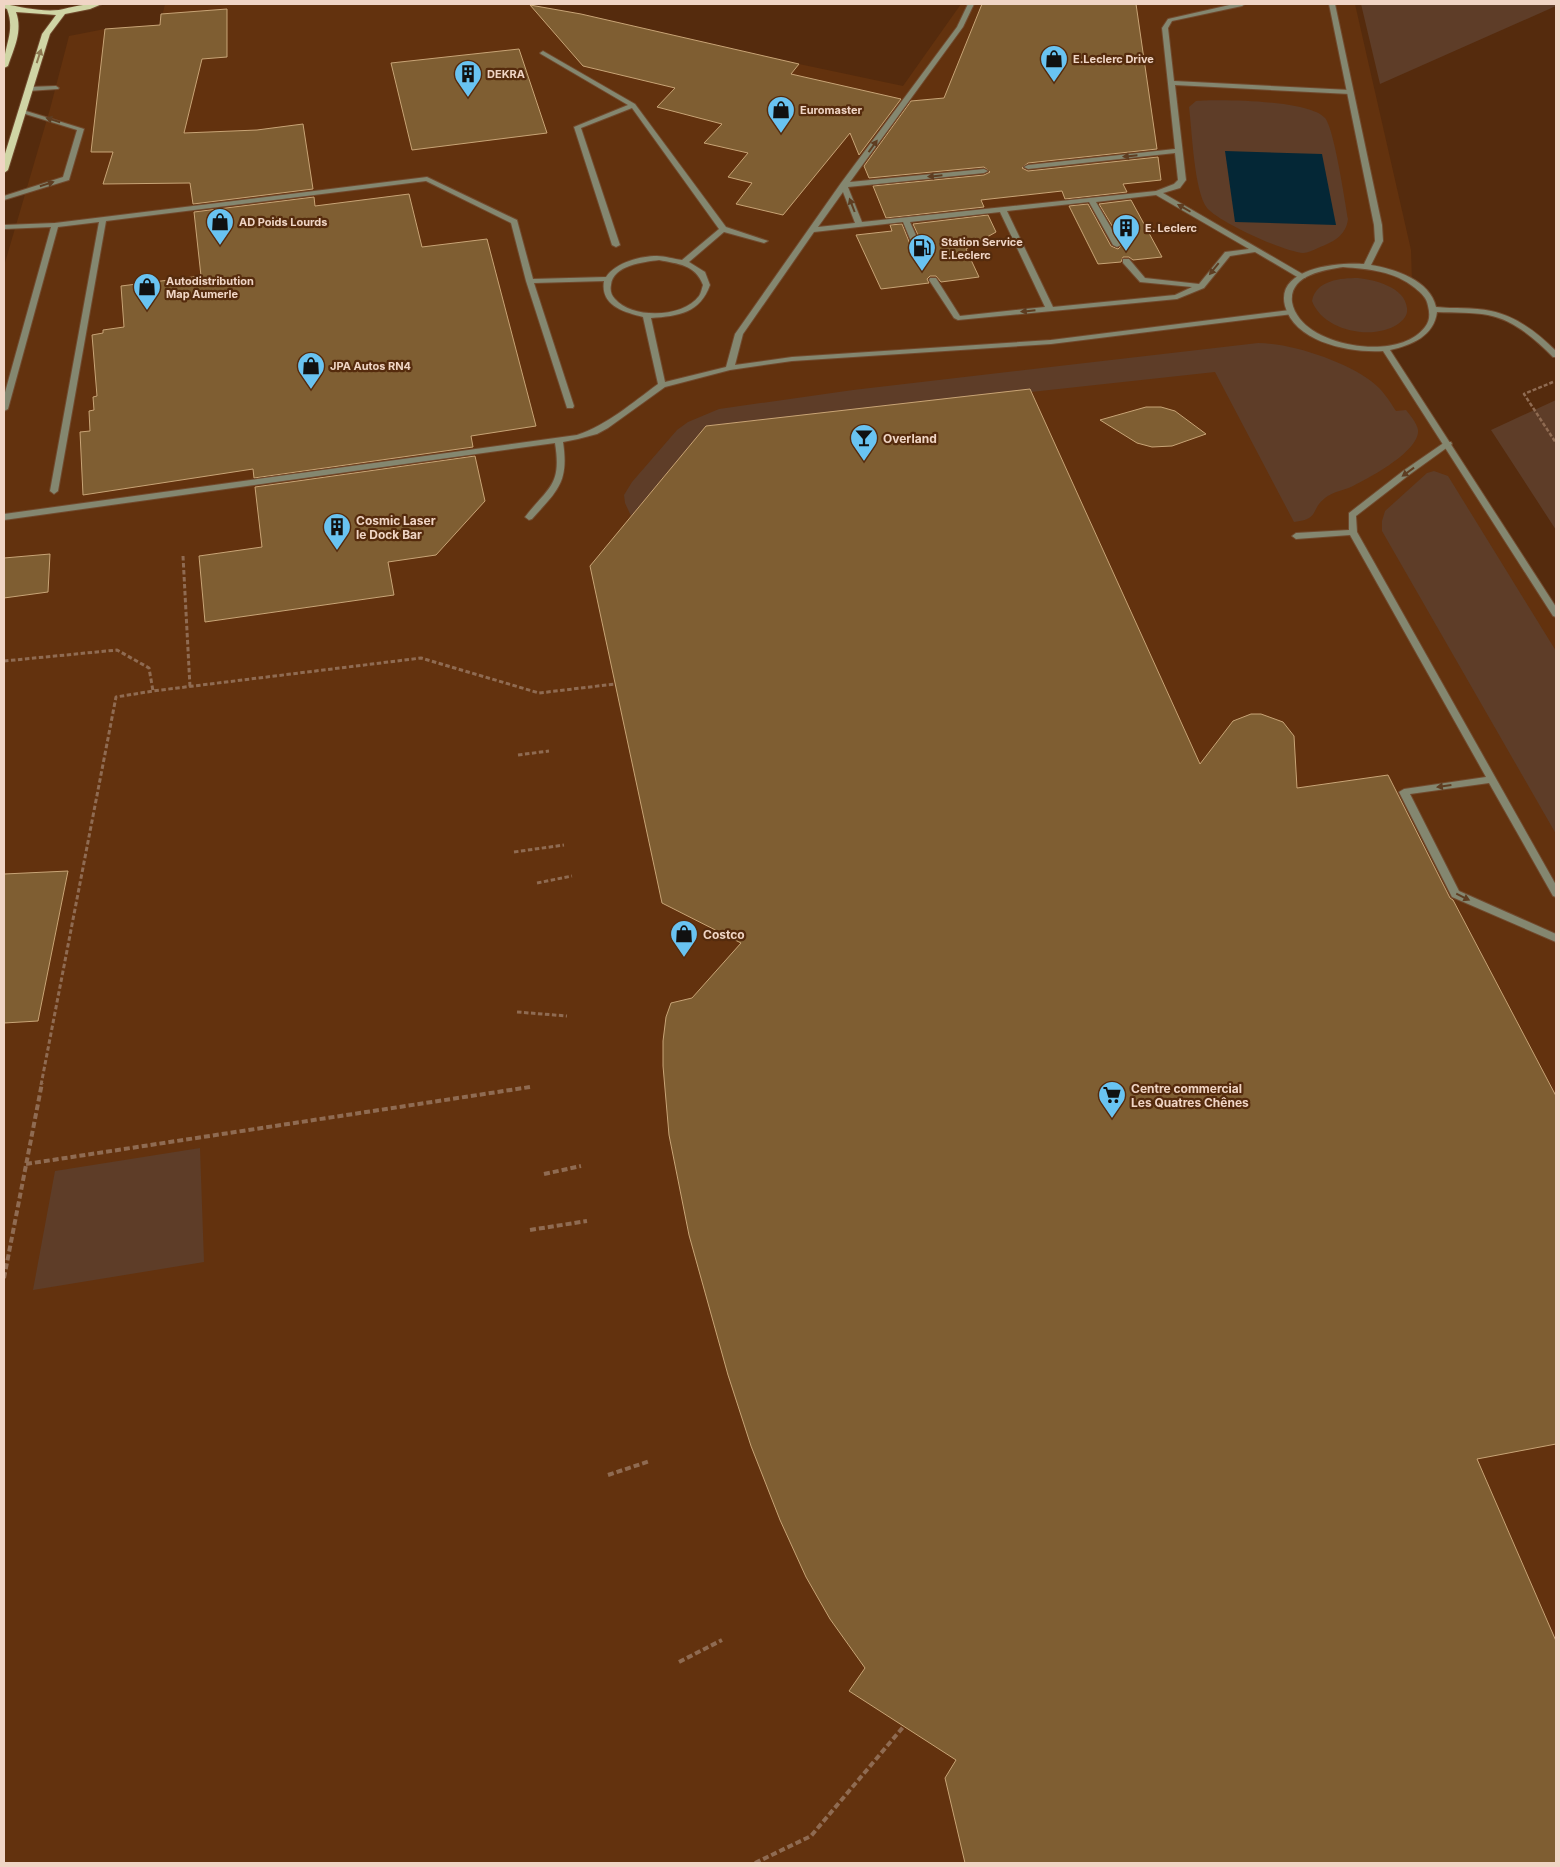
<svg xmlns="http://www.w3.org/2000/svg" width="1560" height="1867" font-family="Inter,sans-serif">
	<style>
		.built { fill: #63320e }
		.green { fill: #5e3d28 }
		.water { fill: #042736 }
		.building { fill: #7f5e32; stroke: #c8a476 }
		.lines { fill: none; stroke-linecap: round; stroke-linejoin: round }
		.service-casing { stroke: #714a2e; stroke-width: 2 }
		.minor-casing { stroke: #714a2e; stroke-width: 2 }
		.primary-casing { stroke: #714a2e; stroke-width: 2 }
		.path-far2 { stroke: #8f6b52; stroke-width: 2.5; stroke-dasharray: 4 2; stroke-linecap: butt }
		.path-far1 { stroke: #8f6b52; stroke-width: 3; stroke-dasharray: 4.5 2.5; stroke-linecap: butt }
		.path { stroke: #8f6b52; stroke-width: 4; stroke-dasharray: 6 3; stroke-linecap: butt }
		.service { fill: #848770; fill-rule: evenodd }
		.minor { fill: #848770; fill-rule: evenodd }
		.primary { fill: #d0d5a5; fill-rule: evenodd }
		.oneway { fill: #8c7751 }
		.oneway2 { fill: #5e3d21 }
		.labels { text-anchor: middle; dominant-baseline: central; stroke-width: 4.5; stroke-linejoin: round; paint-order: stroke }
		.far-poi-label { font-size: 11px; font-weight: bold; fill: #f0d5c5; stroke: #552b0d; text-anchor: start }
		.poi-label { font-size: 12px; font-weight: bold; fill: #f0d5c5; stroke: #552b0d; text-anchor: start }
	</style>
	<rect width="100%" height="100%" fill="#552b0d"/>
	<!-- built -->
	<path class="built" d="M165 4 530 5 581 14 799 64 903 86 961 4H1355L1411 250 1412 282 1435 309 1422 336 1385 348 1556 614V1863H4V266L50 109 69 36 105 29 160 25Z"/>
	<!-- green -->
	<path class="green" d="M1361 4H1556V6L1380 84Z
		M1196 101C1220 99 1309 100 1325 118 1334 128 1345 201 1348 219 1346 236 1333 242 1318 248 1313 250 1308 253 1303 253 1284 252 1219 222 1207 208 1194 191 1192 130 1189 107Z
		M1358 278C1375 280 1405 287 1407 308 1408 315 1404 320 1398 324 1373 341 1323 331 1312 301 1316 280 1341 278 1358 278Z
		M1258 343C1291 343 1345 361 1371 381 1382 389 1389 400 1396 411L1406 410C1410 415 1417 423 1418 430 1420 451 1369 478 1353 486 1345 490 1332 492 1325 498 1310 510 1320 519 1294 522L1215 372 1031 392 1030 389 706 426 631 516 625 503 624 495 632 482 677 430 688 422 719 409 853 390Z
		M1556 400V530L1491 430Z
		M1434 471 1448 476 1556 651V834L1382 531V521L1385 511 1427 473Z
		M200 1148 204 1262 33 1290 55 1171Z"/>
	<!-- water -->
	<path class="water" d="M1225 151 1322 154 1336 225 1235 222Z"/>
	<!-- building -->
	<path class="building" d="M982 4H1136L1157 149 1028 163 1022 168 1028 171 1158 157 1161 180 1123 184 1127 192 1065 199 1062 191 981 200 984 207 886 218 873 186 984 175 990 172 984 167 869 178 864 166 911 101 944 98Z
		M530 5 581 14 799 64 791 74 901 99 859 155 850 133 783 215 736 204 752 183 728 177 748 153 704 143 722 124 657 107 675 88 583 66Z
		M227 9V57L202 59 184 133 257 130 303 124 313 189 193 204 190 183 103 184 113 152H91L105 29 160 25 161 14Z
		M519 49 547 133 412 150 391 63Z
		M409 194 422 247 487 239 536 426 471 436 473 447 254 478 253 469 83 495 80 432 90 431 89 411 94 410 93 397 97 396 92 335 103 333V330L124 327 121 286 201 276 194 212 314 197 315 206Z
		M1131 200 1162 257 1133 260 1129 257H1123L1121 262 1098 264 1069 206 1088 204 1111 246 1118 249 1123 244 1099 204Z
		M988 215 996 232 966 249 979 277 941 282 936 276H930L927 279 929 283 881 289 856 235 892 231 890 225 902 224 916 259 923 262 928 257 913 224Z
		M1030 389 1200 764 1233 721 1251 714H1261L1283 722 1294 736 1297 788 1388 775 1450 898 1453 900 1556 1096V1444L1477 1459 1556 1641V1863H965L945 1778 956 1760 849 1691 865 1668 830 1619 806 1577 780 1520 751 1446 728 1375 689 1235 669 1135 663 1066V1041L666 1017 671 1003 692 998 741 943 662 903 590 566 706 426Z
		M1146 407H1161L1175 411 1206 434 1172 446 1152 447 1137 443 1100 420Z
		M475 456 485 501 436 555 388 562 394 595 205 622 199 556 262 547 255 487Z
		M50 554 48 592 4 598V558Z
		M68 871 38 1021 4 1023V874Z"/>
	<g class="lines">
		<defs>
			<path id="service" d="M968 4H974L963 27 850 182 984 169 988 171 984 173 848 187 862 222 1156 191 1174 184 1178 180 1175 153 1028 169 1024 167 1028 165 1175 149 1162 28 1168 19 1234 4H1245L1242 6 1172 21 1168 28 1174 81 1350 90 1353 92 1350 94 1175 85 1186 180 1180 188 1163 193 1306 276 1305 278H1299L1255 252 1230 256 1204 288 1177 299 958 320 954 318 929 280 930 278H936L960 316 1045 307 1000 212 910 222 926 258 922 260 918 258 903 222 814 232 743 334 735 365 792 357 1051 340 1290 310H1293V314L1051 344 792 361 730 370 665 387 608 428 597 434 578 439 563 442C569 482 558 490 532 519L529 520 525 517C548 487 562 486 555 443L4 520V514L577 435C607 425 632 403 658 384L643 317C624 312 600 306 604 281L534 283 574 406 573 408H567L526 281 511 223 426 181 106 221 58 491 54 494 50 491 99 222 58 227 8 409 4 411V396L51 227 4 229V225L55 223 427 177 517 220 533 279 606 277C616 262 641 256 657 256 665 256 674 259 682 260L719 229 632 108 581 128 620 245 616 247 612 245 574 127 628 105 541 54 540 53 543 51 635 104 726 227 768 241 764 243 724 232 689 262 705 272 710 285C700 313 679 316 651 318L665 382 726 367 735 334 841 183 957 27ZM843 192 855 223 818 227ZM1156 195 1249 249 1225 252 1199 284 1145 278 1129 259H1123V263L1140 282 1192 287 1175 295 1053 307 1007 211 1089 202 1113 245 1117 247 1121 245 1096 202ZM659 260C678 264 695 264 703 285 702 288 701 293 699 296 683 318 632 319 615 299 611 295 610 290 611 285 613 265 644 262 659 260Z
				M56 86 59 88 58 89 28 91 25 89 28 87Z
				M19 110H23L84 129 69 180 4 200V196L63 177 77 130 19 112Z
				M1445 442H1451L1452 444 1409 475 1356 516 1357 532 1556 885V897L1553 896 1489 783 1410 794 1459 891 1556 934V942L1452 897 1399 792 1404 789 1486 777 1350 535 1296 539 1292 536 1296 533 1349 530V513L1403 471Z"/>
			<path id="minor" d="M1329 4H1335L1382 225 1383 241 1371 265C1395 269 1430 280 1436 307 1454 309 1473 307 1491 311 1516 316 1538 333 1556 351V357H1553C1535 339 1514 320 1488 315 1472 312 1454 313 1437 312 1434 336 1412 345 1390 350L1556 607V617L1553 616 1383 351C1351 353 1295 343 1285 306 1275 267 1340 262 1364 264L1375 241 1374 225ZM1343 267C1369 269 1394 271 1415 288 1421 293 1427 298 1428 306 1430 314 1430 321 1425 327 1400 360 1323 348 1300 319 1296 314 1293 308 1292 302 1289 275 1324 270 1343 267Z"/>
			<path id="primary" d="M4 4C22 7 40 12 59 10 73 7 88 3 102 4L90 9 65 14 50 34 8 170 4 173V157L42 34 56 15 16 12C23 31 14 48 8 66L4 68C3 46 16 33 7 9L4 8Z"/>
		</defs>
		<!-- service casing -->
		<use href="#service" class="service-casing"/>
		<!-- minor casing -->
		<use href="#minor" class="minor-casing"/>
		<!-- primary casing -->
		<use href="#primary" class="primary-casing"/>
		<!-- path-far2 -->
		<path class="path-far2" d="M1553 382 1524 394 1556 443"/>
		<!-- path-far1 -->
		<path class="path-far1" d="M183 556 190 687
			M4 661 117 650 149 668 153 691 421 658 539 693 615 684
			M518 755 549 751
			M514 852 564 845
			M537 883 572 876
			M517 1012 567 1016
			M41 1085 116 697 153 691"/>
		<!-- path -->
		<path class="path" d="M26 1164 530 1087
			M544 1174 581 1166
			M530 1230 587 1221
			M4 1278 42 1083
			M608 1475 650 1461
			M679 1662 722 1640
			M755 1863 811 1836 904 1726"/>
		<!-- service -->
		<use href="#service" class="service"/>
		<!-- minor -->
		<use href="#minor" class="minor"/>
		<!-- primary -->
		<use href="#primary" class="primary"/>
	</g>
	<!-- one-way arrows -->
	<defs><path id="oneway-solid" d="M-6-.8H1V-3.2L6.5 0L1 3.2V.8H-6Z" transform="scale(1.25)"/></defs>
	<use class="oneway" href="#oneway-solid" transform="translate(39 56) rotate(-72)"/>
	<g class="oneway2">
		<use href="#oneway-solid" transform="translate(53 120) rotate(-162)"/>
		<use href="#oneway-solid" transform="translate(873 146) rotate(-54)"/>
		<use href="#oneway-solid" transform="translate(1130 156) rotate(174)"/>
		<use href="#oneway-solid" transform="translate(935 176) rotate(174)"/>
		<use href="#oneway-solid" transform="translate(47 184) rotate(-18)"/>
		<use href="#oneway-solid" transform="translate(852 205) rotate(-111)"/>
		<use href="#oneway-solid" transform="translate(1184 208) rotate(-150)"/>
		<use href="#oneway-solid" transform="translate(1214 269) rotate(129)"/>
		<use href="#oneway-solid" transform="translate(1028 311) rotate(174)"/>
		<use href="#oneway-solid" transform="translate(1408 472) rotate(144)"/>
		<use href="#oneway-solid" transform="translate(1444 786) rotate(172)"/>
		<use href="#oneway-solid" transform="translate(1463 897) rotate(26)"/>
	</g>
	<!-- icons -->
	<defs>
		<symbol id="shop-pin" viewBox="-11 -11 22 30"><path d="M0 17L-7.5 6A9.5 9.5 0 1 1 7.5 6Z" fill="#69c3f1" stroke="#552b0d"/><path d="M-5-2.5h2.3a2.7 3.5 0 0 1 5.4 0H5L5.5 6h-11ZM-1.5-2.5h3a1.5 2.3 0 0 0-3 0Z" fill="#111"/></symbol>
		<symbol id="building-pin" viewBox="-11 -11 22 30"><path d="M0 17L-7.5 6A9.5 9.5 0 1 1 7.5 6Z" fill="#69c3f1" stroke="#552b0d"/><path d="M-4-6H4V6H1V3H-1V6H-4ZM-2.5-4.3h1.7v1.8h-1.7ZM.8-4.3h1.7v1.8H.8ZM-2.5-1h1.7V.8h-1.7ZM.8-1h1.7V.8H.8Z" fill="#111"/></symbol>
		<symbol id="fuel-pin" viewBox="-11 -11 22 30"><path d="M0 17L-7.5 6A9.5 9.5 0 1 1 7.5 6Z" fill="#69c3f1" stroke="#552b0d"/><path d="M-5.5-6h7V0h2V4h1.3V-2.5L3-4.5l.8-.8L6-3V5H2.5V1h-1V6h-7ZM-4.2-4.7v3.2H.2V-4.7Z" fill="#111"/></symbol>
		<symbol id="bar-pin" viewBox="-11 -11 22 30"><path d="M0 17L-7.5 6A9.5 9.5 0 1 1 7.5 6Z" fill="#69c3f1" stroke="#552b0d"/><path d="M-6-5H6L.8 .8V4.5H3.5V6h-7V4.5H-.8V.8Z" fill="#111"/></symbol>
		<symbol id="supermarket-pin" viewBox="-11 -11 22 30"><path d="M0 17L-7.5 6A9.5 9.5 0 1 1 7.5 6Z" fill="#69c3f1" stroke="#552b0d"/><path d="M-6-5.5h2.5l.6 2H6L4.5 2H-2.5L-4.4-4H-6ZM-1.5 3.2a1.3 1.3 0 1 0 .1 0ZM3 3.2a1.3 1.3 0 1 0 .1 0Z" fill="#111"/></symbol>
	</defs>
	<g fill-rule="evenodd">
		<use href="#shop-pin" x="1038" y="43" width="32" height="43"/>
		<use href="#building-pin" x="452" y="58" width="32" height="43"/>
		<use href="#shop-pin" x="765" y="94" width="32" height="43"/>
		<use href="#shop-pin" x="204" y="206" width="32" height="43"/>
		<use href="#building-pin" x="1110" y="212" width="32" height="43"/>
		<use href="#fuel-pin" x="906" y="232" width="32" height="43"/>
		<use href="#shop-pin" x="131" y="271" width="32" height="43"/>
		<use href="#shop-pin" x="295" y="350" width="32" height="43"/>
		<use href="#bar-pin" x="848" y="422" width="32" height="43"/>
		<use href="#building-pin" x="321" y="511" width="32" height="43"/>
		<use href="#shop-pin" x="668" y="918" width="32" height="43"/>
		<use href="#supermarket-pin" x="1096" y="1079" width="32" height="43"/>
	</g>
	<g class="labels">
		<!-- far-poi labels -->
		<g class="far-poi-label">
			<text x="1073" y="59">E.Leclerc Drive</text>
			<text x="487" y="74">DEKRA</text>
			<text x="800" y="110">Euromaster</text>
			<text x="239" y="222">AD Poids Lourds</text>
			<text x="1145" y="228">E. Leclerc</text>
			<text x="941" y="242">Station Service<tspan x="941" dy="13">E.Leclerc</tspan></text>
			<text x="166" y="281">Autodistribution<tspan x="166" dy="13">Map Aumerle</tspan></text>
			<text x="330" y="366">JPA Autos RN4</text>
		</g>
		<!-- poi labels -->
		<g class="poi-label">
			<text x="883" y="438">Overland</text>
			<text x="356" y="520">Cosmic Laser<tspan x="356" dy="14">le Dock Bar</tspan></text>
			<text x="703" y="934">Costco</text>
			<text x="1131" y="1088">Centre commercial<tspan x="1131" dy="14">Les Quatres Chênes</tspan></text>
		</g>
	</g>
	<!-- border -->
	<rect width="1560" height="1867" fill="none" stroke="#f0d5c5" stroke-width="10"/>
</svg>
